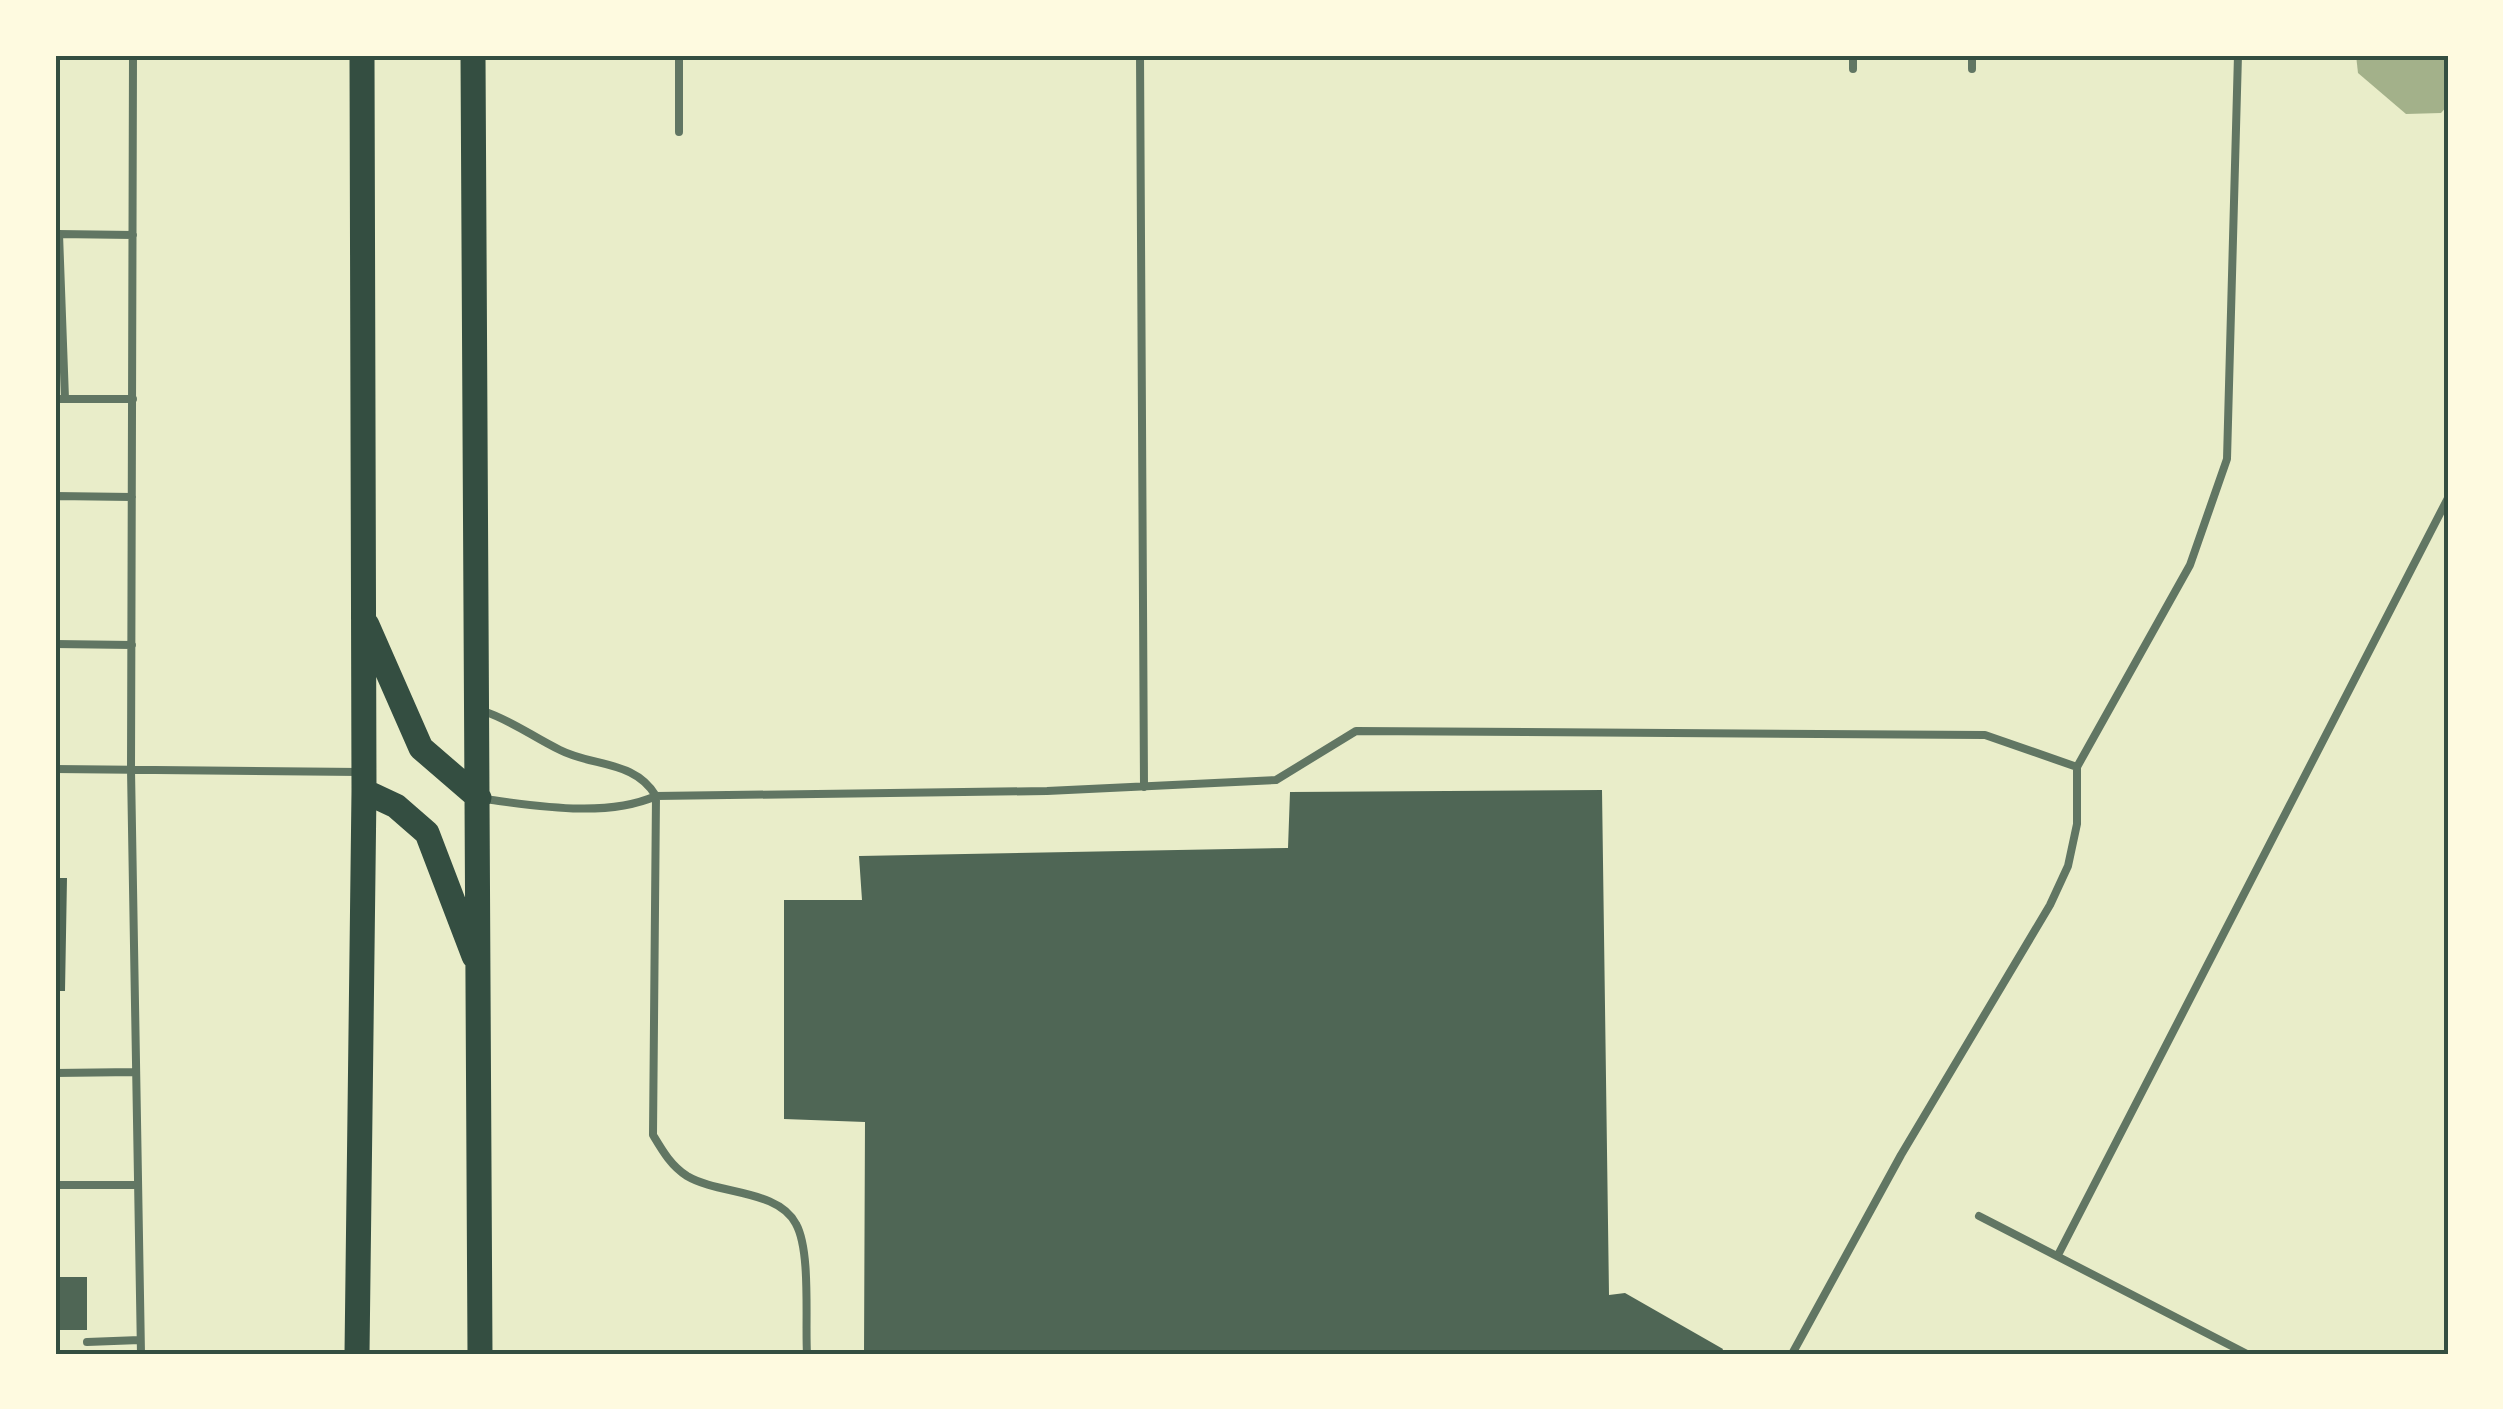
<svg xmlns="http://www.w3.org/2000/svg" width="2503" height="1409" font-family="'Zilla Slab',serif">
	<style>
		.water { fill: #a3b18a }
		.building { fill: #4f6655 }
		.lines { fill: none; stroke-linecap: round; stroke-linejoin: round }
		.service { stroke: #617663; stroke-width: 8 }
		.primary { stroke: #344e41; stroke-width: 25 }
		.neatline { fill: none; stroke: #344e41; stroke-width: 4 }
	</style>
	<rect width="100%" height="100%" fill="#e9edc9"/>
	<!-- water -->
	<path class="water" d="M2356 55H2448V105L2441 113 2406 114 2358 73Z"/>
	<!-- building -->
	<path class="building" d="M1602 790 1609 1295 1625 1293 1723 1349 1721 1354H864L865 1122 784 1119V900H862L859 856 1288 848 1290 792Z
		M55 878H67L65 991H55Z
		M55 1277H87V1330H55Z"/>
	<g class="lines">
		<!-- service -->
		<path class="service" d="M133 55 131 770 141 1354
			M1140 55 1144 787
			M1853 55V69
			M1972 55V69
			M679 132V55
			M57 234 133 235
			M59 234 65 399
			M55 399H133
			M55 496 132 497
			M55 549 56 497
			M55 644 132 645
			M483 711C511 720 533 737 560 750 593 767 635 760 656 796L653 1135C662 1150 671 1166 687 1176 719 1195 778 1189 796 1224 811 1251 805 1321 807 1354
			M55 769 360 772
			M484 799C538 806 606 818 656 796L1047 791 1276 780 1356 731 1985 735 2077 767
			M55 1073 136 1072
			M55 1185H138
			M1979 1216 2247 1354
			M2058 1255 2448 498
			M55 1342H56
			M87 1342 140 1340
			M1792 1354 1901 1155 2050 905 2068 866 2077 824V767L2190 565 2227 459 2238 55"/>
		<!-- primary -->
		<path class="primary" d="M473 55 480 1354
			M367 625 421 748 479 798
			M364 791 396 806 427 833 474 956
			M357 1354 364 791 362 55"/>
	</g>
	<!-- border -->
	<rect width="2503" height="1409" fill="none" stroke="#fefae0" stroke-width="115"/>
	<rect x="58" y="58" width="2388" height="1294" class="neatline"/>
</svg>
